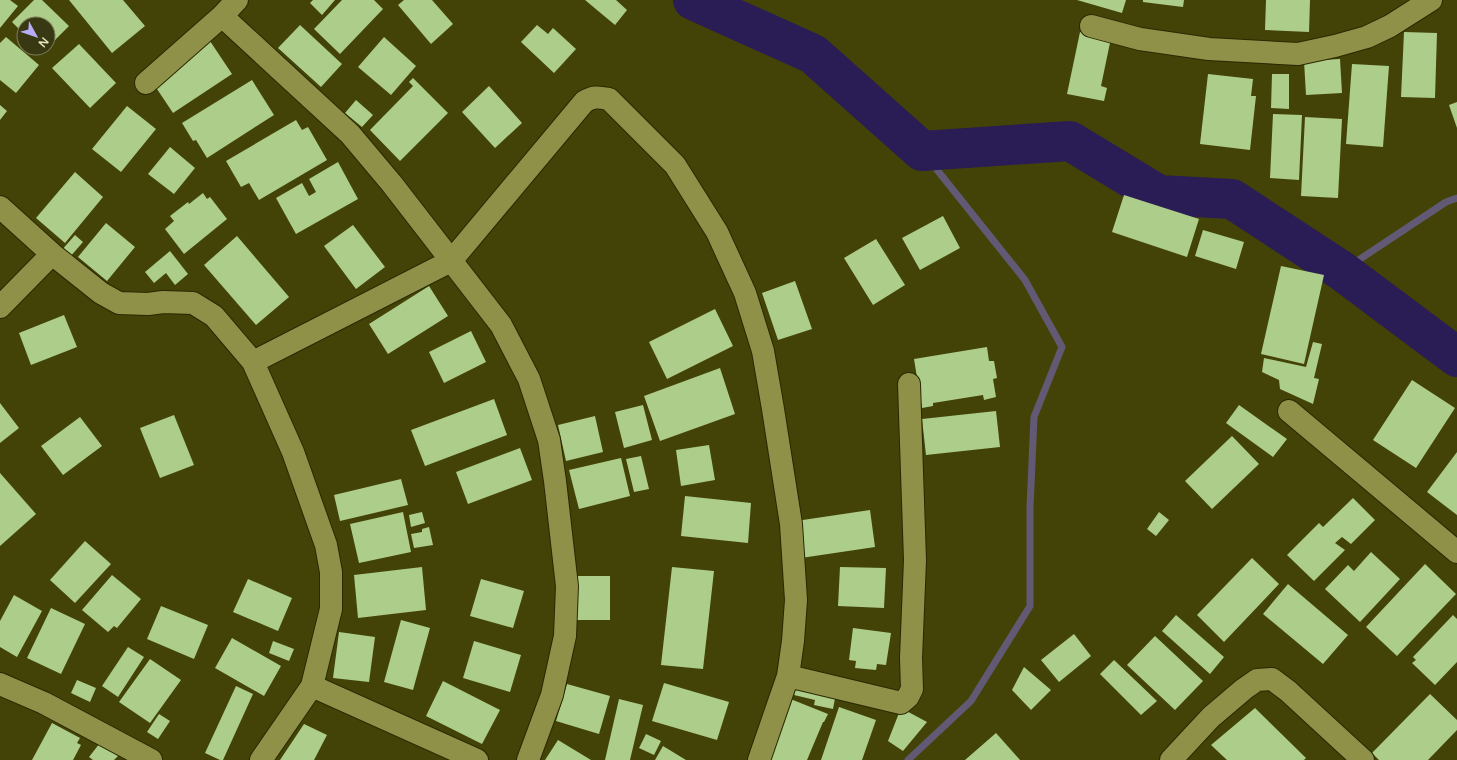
<svg xmlns="http://www.w3.org/2000/svg" width="1457" height="760" font-family="'Varela Round',sans-serif">
	<style>
		.lines { fill: none; stroke-linecap: round; stroke-linejoin: round }
		.stream { stroke: #625975; stroke-width: 7 }
		.river { stroke: #2a1c54; stroke-width: 40 }
		.building { fill: #adcd8b }
		.minor-casing { stroke: #292902; stroke-width: 24 }
		.minor { stroke: #909148; stroke-width: 22 }
	</style>
	<rect width="100%" height="100%" fill="#434307"/>
	<g class="lines">
		<!-- stream -->
		<path class="stream" d="M1342 271 1446 202 1457 198
			M908 760 971 701 1030 606V507L1034 417 1062 347 1025 280 922 151"/>
		<!-- river -->
		<path class="river" d="M693 0 813 54 922 151 1070 141 1159 195 1232 199 1342 271 1457 357"/>
	</g>
	<!-- building -->
	<path class="building" d="M0 0H10L18 6 0 28Z
		M34 0H42L69 26 48 47V24H24V34L12 22Z
		M69 0H123L145 26 112 53Z
		M313 0H335L322 15 310 3Z
		M342 0H374L383 9 340 54 314 29Z
		M404 0H432L453 24 431 44 398 5Z
		M585 0H616L627 10 615 25Z
		M1077 0H1126L1122 13Z
		M1143 0H1184L1183 7 1143 2Z
		M1266 0H1310L1309 32 1265 30Z
		M300 25 342 64 321 87 278 48Z
		M537 25 548 34 553 28 576 49 554 73 521 42Z
		M1080 32 1111 38 1101 86 1107 88 1104 101 1067 94Z
		M1404 32 1437 33 1435 98 1401 97Z
		M6 37 39 65 16 93 0 80V43Z
		M384 37 416 66 391 95 358 67Z
		M210 41 232 74 173 113 151 80Z
		M79 44 116 83 90 108 52 68Z
		M1340 59 1342 93 1306 95 1304 61Z
		M1352 64 1389 66 1383 147 1346 144Z
		M1208 74 1253 79 1251 96H1256L1250 150 1200 144Z
		M1272 74H1289V109L1271 108Z
		M413 78 448 113 400 161 370 130 413 86 409 82Z
		M252 80 274 115 207 158 196 140 193 141 182 123Z
		M489 86 522 123 495 148 462 112Z
		M356 100 373 115 362 127 345 113Z
		M1457 102V128L1449 105Z
		M0 105 7 111 0 120Z
		M127 106 156 129 121 172 92 149Z
		M1273 114 1302 115 1299 180 1270 178Z
		M1305 117 1342 119 1338 198 1301 196Z
		M296 120 302 130 308 127 327 160 259 200 249 183 241 187 226 161Z
		M170 147 195 168 174 194 148 174Z
		M338 162 358 199 296 234 276 198 302 183 309 196 316 192 309 179Z
		M75 172 103 197 65 243 36 218Z
		M203 193 207 199 210 197 227 219 184 254 165 229 174 221 170 216 188 202 189 204Z
		M1124 195 1199 219 1187 257 1112 232Z
		M943 216 960 248 920 270 902 238Z
		M106 223 135 247 107 281 78 257Z
		M353 225 385 267 356 289 324 246Z
		M1203 230 1244 242 1236 269 1195 256Z
		M75 235 83 242 69 258 61 251Z
		M237 236 289 297 256 325 204 265Z
		M876 239 905 285 873 305 844 258Z
		M170 251 188 274 175 285 166 273 154 283 145 272Z
		M1281 266 1324 275 1304 364 1261 354Z
		M795 281 812 329 778 340 762 293Z
		M429 286 448 316 388 354 369 324Z
		M715 309 733 346 667 379 649 342Z
		M64 315 77 347 31 365 19 333Z
		M471 331 486 362 444 383 429 352Z
		M1313 342 1322 344 1314 378 1319 379 1313 404 1280 389 1279 380 1262 372 1264 358 1306 367Z
		M987 347 989 361H994L997 378 993 379 996 397 984 400 983 395 933 403V406L922 408 914 359Z
		M720 368 735 414 660 441 644 396Z
		M1412 380 1455 408 1416 468 1373 440Z
		M494 399 507 435 425 466 411 430Z
		M0 403 19 428 0 443Z
		M643 405 652 440 624 448 615 412Z
		M1239 405 1287 439 1273 457 1226 423Z
		M996 411 1000 447 926 455 922 419Z
		M174 415 194 465 160 478 140 428Z
		M595 416 603 452 566 461 558 425Z
		M80 417 102 446 63 475 41 446Z
		M1232 436 1259 464 1212 509 1185 481Z
		M709 445 715 480 681 486 676 450Z
		M520 448 532 480 468 504 456 472Z
		M1457 452V515L1427 492Z
		M641 456 649 489 634 492 626 459Z
		M621 458 630 496 579 509 569 470Z
		M0 473 36 514 0 546Z
		M401 479 408 505 340 521 334 495Z
		M685 496 751 503 748 543 681 536Z
		M1353 498 1375 520 1351 544 1342 537 1335 543 1345 550 1314 581 1287 555 1319 523 1323 527Z
		M870 510 875 547 801 558 796 521Z
		M403 512 411 552 359 563 350 524Z
		M422 512 425 523 411 527 409 515Z
		M1159 512 1169 520 1156 536 1147 529Z
		M429 527 433 545 414 548 411 534 422 532V529Z
		M85 541 111 564 75 603 50 580Z
		M1371 552 1400 579 1360 622 1325 589 1348 565 1354 571Z
		M1252 558 1279 584 1224 642 1197 615Z
		M1425 564 1456 594 1397 656 1366 627Z
		M422 567 426 610 358 618 354 575Z
		M672 567 714 571 703 669 661 665Z
		M840 567 886 568 884 608 838 606Z
		M112 575 141 599 117 628 114 626 108 632 82 610Z
		M573 576H610V620H573Z
		M248 579 292 598 278 631 233 612Z
		M481 579 524 591 513 628 470 616Z
		M1288 584 1348 635 1323 664 1263 614Z
		M14 595 42 611 17 657 0 647V621Z
		M161 606 208 625 194 659 147 639Z
		M51 608 85 624 61 674 27 658Z
		M1176 615 1224 657 1210 674 1162 631Z
		M1453 615 1457 619V662L1435 685 1412 663 1416 660 1413 657Z
		M401 620 430 628 413 690 384 682Z
		M853 628 891 633 886 665 877 664 876 670 855 668 856 661 849 660Z
		M339 632 375 637 369 682 333 678Z
		M1074 634 1091 656 1059 682 1041 660Z
		M1155 636 1203 681 1175 710 1127 665Z
		M232 638 281 666 264 696 215 668Z
		M273 641 294 649 289 661 269 653Z
		M474 641 521 655 510 692 463 678Z
		M128 647 144 657 118 697 102 686Z
		M150 659 181 680 150 723 119 702Z
		M1114 660 1157 701 1141 715 1100 674Z
		M1024 667 1051 690 1031 710 1012 690Z
		M77 680 96 688 90 702 71 693Z
		M443 681 500 710 482 744 426 716Z
		M664 683 729 702 717 740 652 721Z
		M567 684 610 696 599 734 556 721Z
		M796 684 836 693 833 709 814 705 815 700 794 695Z
		M236 686 253 694 223 760H220L205 753Z
		M1430 694 1457 720V730L1428 760H1379L1372 753Z
		M788 698 828 714 824 722H823L807 760H764Z
		M619 699 643 705 630 760H605Z
		M839 707 876 720 862 760H821Z
		M901 708 927 722 903 751 888 741Z
		M1255 708 1306 758 1304 760H1227L1211 745Z
		M159 714 170 721 158 739 147 732Z
		M52 723 80 738 77 743 81 745 73 760H32Z
		M304 724 327 735 314 760H280Z
		M996 733 1020 760H965Z
		M646 734 661 741 654 755 639 748Z
		M558 740 591 760H545Z
		M100 743 118 756 114 760H93L89 757Z
		M663 746 686 760H655Z"/>
	<g class="lines">
		<defs>
			<path id="minor" d="M222 16 350 134 392 184 501 325 529 379 549 440 555 481 567 586 565 636 552 695 528 760
				M1091 26 1140 39 1209 49 1298 54 1335 46 1367 37 1390 26 1431 0
				M146 83 222 16 237 0
				M0 207 52 254 101 293 119 303 148 304 163 302 193 303 214 316 253 362 293 452 326 545 331 572V609L312 686 261 760
				M0 307 52 254
				M253 362 451 261 584 102C593 96 598 97 609 99L675 165 717 232 745 293 763 351 773 409 791 524 796 600 793 641 788 676 759 760
				M1289 411 1457 552
				M788 676 901 703 908 697 912 689 911 658 915 560 909 384
				M0 684 44 703 151 760
				M312 686 477 760
				M1171 760 1211 717 1244 689 1257 680 1272 679 1288 691 1363 760"/>
		</defs>
		<!-- minor casing -->
		<use href="#minor" class="minor-casing"/>
		<!-- minor -->
		<use href="#minor" class="minor"/>
	</g>
	<!-- north arrow -->
	<g transform="translate(36 36) rotate(130)"><circle r="19" fill="#383812" stroke="#7d7e58"/>
	<path d="M0-3L7 15L0 10L-7 15Z" fill="#b6acf8"/>
	<text y="-6" font-size="11" font-weight="bold" text-anchor="middle" fill="#e4e6c1">N</text>
	</g>
</svg>
